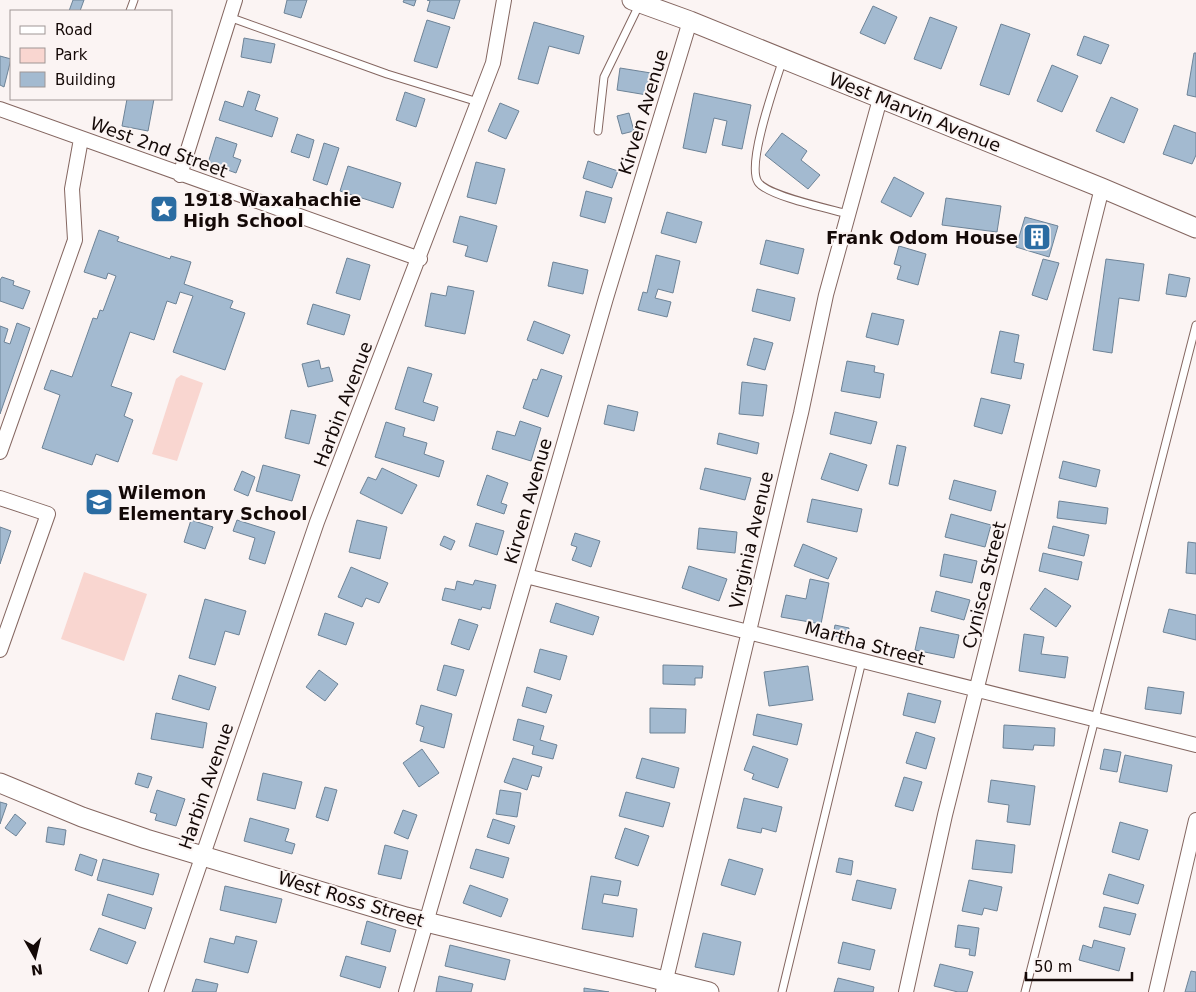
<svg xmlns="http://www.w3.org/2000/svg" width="1196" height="992" font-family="'DejaVu Sans',sans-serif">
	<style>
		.green { fill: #f9d6d0 }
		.building { fill: #a3bad0; stroke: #6d8397 }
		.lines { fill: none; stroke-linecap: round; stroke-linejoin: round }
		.lane-casing { stroke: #846660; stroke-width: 9 }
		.street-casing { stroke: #846660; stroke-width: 16 }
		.secondary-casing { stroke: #846660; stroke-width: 21 }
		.lane { stroke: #fff; stroke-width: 7 }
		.street { stroke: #fff; stroke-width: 14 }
		.secondary { stroke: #fff; stroke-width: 19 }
		.labels { text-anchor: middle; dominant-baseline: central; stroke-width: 4; stroke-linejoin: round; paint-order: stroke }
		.street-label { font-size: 18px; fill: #140907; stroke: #fbf4f3 }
		.poi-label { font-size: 18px; font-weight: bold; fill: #140907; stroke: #fbf4f3; text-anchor: start }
	</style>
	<rect width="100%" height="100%" fill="#fbf4f3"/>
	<!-- green -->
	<path class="green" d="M181 375 203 383 177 461 152 454 176 379Z
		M84 572 147 594 124 661 61 639Z"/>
	<!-- building -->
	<path class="building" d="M73 0H84L80 11H69Z
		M287 0H307L301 18 284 13Z
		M404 0H416L414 6 403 2Z
		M427 0H460L454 19 427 11 430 1Z
		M873 6 897 17 885 44 860 33Z
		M930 17 957 27 941 69 914 59Z
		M427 20 450 27 437 68 414 61Z
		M534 22 584 36 579 54 549 46 538 84 518 79Z
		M1001 24 1030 34 1009 95 980 85Z
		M1084 36 1109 45 1101 64 1077 55Z
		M244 38 275 44 271 63 241 57Z
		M1194 53H1196V97L1187 95Z
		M0 56 11 59 4 87 0 85Z
		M1052 65 1078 76 1062 112 1037 101Z
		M620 68 651 73 647 95 617 90Z
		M248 91 260 95 255 110 278 118 272 137 219 120 225 101 243 107Z
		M405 92 425 99 416 127 396 120Z
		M694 93 751 105 742 149 722 145 727 121 714 118 706 153 683 148Z
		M1111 97 1138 109 1124 143 1096 131Z
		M127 99H154L148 131 122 126Z
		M500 103 519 111 506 139 488 131Z
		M629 113 634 131 622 134 617 116Z
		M1174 125 1196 133V155L1192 164 1163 154Z
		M782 133 807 151 801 160 820 175 808 189 765 155Z
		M297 134 314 140 309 158 291 152Z
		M216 137 237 144 233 157 241 160 236 173 208 163Z
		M324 143 339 148 327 185 313 180Z
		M588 161 618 171 612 188 583 178Z
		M476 162 505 169 496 204 467 197Z
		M348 166 401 183 393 208 340 191Z
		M894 177 924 193 911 217 881 202Z
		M586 191 612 198 605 223 580 216Z
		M946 198 1001 206 997 232 942 225Z
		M667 212 702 222 696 243 661 233Z
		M460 216 497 226 487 262 465 256 468 246 453 242Z
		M1025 217 1058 226 1049 257 1016 247Z
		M99 230 119 237 117 241 170 259 171 256 191 262 184 284 233 301 230 308 245 313 225 370 173 352 193 296 180 292 176 304 167 301 154 340 130 332 111 386 132 393 124 416 133 420 118 462 96 454 92 465 42 448 60 395 44 389 51 370 72 377 93 318 97 319 100 310 103 311 116 276 108 273 106 279 84 272Z
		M766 240 804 249 798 274 760 264Z
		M899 246 926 254 918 285 897 279 901 266 894 264Z
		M656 255 680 261 673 293 658 289 655 298 671 302 667 317 638 310 643 292 647 293Z
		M347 258 370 265 360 300 336 293Z
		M1043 259 1059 263 1047 300 1032 295Z
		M1106 259 1144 264 1139 301 1119 298 1112 353 1093 350Z
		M553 262 588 270 583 294 548 286Z
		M1169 274 1190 278 1186 297 1166 294Z
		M2 277 14 281 13 285 30 291 23 309 0 301V280Z
		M448 286 474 291 465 334 425 326 431 293 446 296Z
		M757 289 795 298 790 321 752 311Z
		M313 304 350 315 344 335 307 324Z
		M872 313 904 320 898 345 866 337Z
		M534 321 570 335 563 354 527 340Z
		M17 323 30 328 0 414V326L8 329 4 342 10 344Z
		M1000 331 1019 335 1014 362 1024 364 1021 379 991 373Z
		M754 338 773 343 765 370 747 365Z
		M319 360 321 369 329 367 333 381 308 387 302 364Z
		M847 361 875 366 874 372 884 374 880 398 841 391Z
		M408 367 432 374 423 402 438 407 434 421 395 409Z
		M541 369 562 376 548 417 523 408 533 379 537 380Z
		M742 382 767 385 763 416 739 414Z
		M981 398 1010 405 1002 434 974 426Z
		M608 405 638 412 634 431 604 424Z
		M291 410 316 415 309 444 285 438Z
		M835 412 877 422 871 444 830 434Z
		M520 421 541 428 531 461 492 449 497 431 515 436Z
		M386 422 405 428 403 436 427 443 424 454 444 461 439 477 375 457Z
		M719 433 759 443 757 454 717 444Z
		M897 445 906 447 898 486 889 484Z
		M830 453 867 465 858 491 821 479Z
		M1063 461 1100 470 1096 487 1059 478Z
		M263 465 300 475 292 501 256 491Z
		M382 468 417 485 402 514 360 493 368 477 376 480Z
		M705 468 751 478 745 500 700 489Z
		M242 471 255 477 248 496 234 490Z
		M487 475 508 483 501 503 507 505 504 514 477 505Z
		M954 480 996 491 991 511 949 499Z
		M812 499 862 509 857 532 807 522Z
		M1059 501 1108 508 1106 524 1057 518Z
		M951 514 991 525 985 547 945 537Z
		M191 520 213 527 205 549 184 542Z
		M237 520 275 532 265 564 249 559 255 538 233 531Z
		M357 520 387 527 380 559 349 552Z
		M476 523 504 531 497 555 469 546Z
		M1053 526 1089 535 1084 556 1048 548Z
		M0 527 11 531 0 564Z
		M699 528 737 532 735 553 697 549Z
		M575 533 600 541 591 567 572 560 577 547 571 545Z
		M444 536 455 541 451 550 440 545Z
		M1188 542 1196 543V574L1186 573Z
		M803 544 837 558 828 579 794 566Z
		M1043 553 1082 562 1078 580 1039 571Z
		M944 554 977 561 972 583 940 576Z
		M689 566 727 579 719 601 682 588Z
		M351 567 388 583 379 603 366 598 362 607 338 597Z
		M810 579 829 583 821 624 781 617 786 595 806 599Z
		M475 580 496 585 490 609 482 607 481 610 442 600 445 588 455 590 457 581 473 585Z
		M1045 588 1071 606 1056 627 1030 609Z
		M936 591 970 600 964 620 931 611Z
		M205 599 246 611 239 635 225 631 215 665 189 658Z
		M556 603 599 617 593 635 550 622Z
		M1169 609 1196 615V640L1163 632Z
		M325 613 354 623 346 645 318 635Z
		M459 619 478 625 469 650 451 644Z
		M835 625 849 628 847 639 833 636Z
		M920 627 959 635 954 658 915 650Z
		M1024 634 1044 637 1041 654 1068 657 1065 678 1019 671Z
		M540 649 567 656 560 680 534 672Z
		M444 665 464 670 456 696 437 690Z
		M663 665 703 666 702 678H695V685L663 684Z
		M808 666 813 700 769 706 764 672Z
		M319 670 338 684 325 701 306 687Z
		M179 675 216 687 209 710 172 699Z
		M527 687 552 695 546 713 522 706Z
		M1148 687 1184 692 1181 714 1145 709Z
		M908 693 941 701 935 723 903 715Z
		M421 705 452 714 444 748 420 741 424 727 416 724Z
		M650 708 686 709 685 733H650Z
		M156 713 207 723 203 748 151 739Z
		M757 714 802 724 797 745 753 735Z
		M518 719 544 726 540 740 557 745 553 759 532 754 534 746 513 740Z
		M1004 725 1055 728 1054 746 1034 745 1033 750 1003 748Z
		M916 732 935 738 926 769 906 763Z
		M753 746 788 759 778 788 752 779 754 774 744 770Z
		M422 749 439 773 419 787 403 763Z
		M1104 749 1121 752 1117 772 1100 769Z
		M1125 755 1172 765 1167 792 1119 782Z
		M513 758 542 767 539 777 532 775 527 790 504 782Z
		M642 758 679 768 674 788 636 778Z
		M138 773 152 777 148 788 135 784Z
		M263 773 302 782 295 809 257 800Z
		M904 777 922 782 913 811 895 806Z
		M991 780 1035 786 1030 825 1007 822 1009 805 988 802Z
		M325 787 337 790 328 821 316 817Z
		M157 790 185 799 176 826 155 820 157 814 150 812Z
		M500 790 521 793 517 817 496 814Z
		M626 792 670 803 663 827 619 816Z
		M744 798 782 807 776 832 762 828 761 833 737 828Z
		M0 802 7 804 0 824Z
		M403 810 417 815 408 839 394 833Z
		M15 814 26 823 16 836 5 828Z
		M250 818 289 829 285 841 295 844 292 854 244 841Z
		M493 819 515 826 509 844 487 837Z
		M1120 822 1148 830 1139 860 1112 852Z
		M48 827 66 830 64 845 46 842Z
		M625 828 649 836 638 866 615 858Z
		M976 840 1015 845 1012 873 972 869Z
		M385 845 408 851 401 879 378 874Z
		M476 849 509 858 503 878 470 868Z
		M80 854 97 860 92 876 75 870Z
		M839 858 853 861 851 875 836 872Z
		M103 859 159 874 153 895 97 880Z
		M729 859 763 869 755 895 721 885Z
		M1109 874 1144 885 1138 904 1103 894Z
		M591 876 621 881 618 896 604 894 602 903 637 909 633 937 582 929Z
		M857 880 896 889 891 909 852 900Z
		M969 880 1002 887 997 911 984 908 982 915 962 911Z
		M470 885 508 899 501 917 463 903Z
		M225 886 282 899 276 923 220 910Z
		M108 894 152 908 145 929 102 915Z
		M1104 907 1136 914 1130 935 1099 927Z
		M367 921 396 930 390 952 361 944Z
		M958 925 979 928 975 956 969 955 970 949 955 947Z
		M99 928 136 942 127 964 90 950Z
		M703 933 741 942 734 975 695 967Z
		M236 936 257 941 248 973 204 962 210 938 234 944Z
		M1094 940 1125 948 1119 971 1079 960 1083 945 1092 948Z
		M843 942 875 950 870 970 838 963Z
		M450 945 510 960 505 980 445 966Z
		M346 956 386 967 380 988 340 976Z
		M940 964 973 972 967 992H958L934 986Z
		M1191 971 1196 972V992H1185Z
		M439 976 473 984 471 992H436Z
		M838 978 874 987 873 992H834Z
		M196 979 218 984 216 992H192Z
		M584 988 609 992H584Z"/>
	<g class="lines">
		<defs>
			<path id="lane" d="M130 11 134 0
				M229 17 387 74 478 102
				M783 59C776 81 746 164 758 182 767 196 830 209 848 214
				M598 131 604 77 640 3
				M782 992 862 661
				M1025 992 1196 325"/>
			<path id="street" d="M0 109 420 259
				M180 175 235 0
				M0 452 75 240 72 189 81 139
				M0 498 48 514 0 650
				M526 576 1196 745
				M156 992 317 522 493 63 504 0
				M406 992 606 298 690 21
				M663 992 801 413 826 295 880 99
				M906 992 945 815 1102 188
				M1156 992 1196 820"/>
			<path id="secondary" d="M632 0 690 21 1102 188 1196 228
				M0 783 82 817 146 839 406 917 709 992"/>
		</defs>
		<!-- lane casing -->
		<use href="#lane" class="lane-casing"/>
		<!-- street casing -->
		<use href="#street" class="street-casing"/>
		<!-- secondary casing -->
		<use href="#secondary" class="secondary-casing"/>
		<!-- lane -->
		<use href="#lane" class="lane"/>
		<!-- street -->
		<use href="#street" class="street"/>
		<!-- secondary -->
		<use href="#secondary" class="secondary"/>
	</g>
	<!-- icons -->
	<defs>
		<symbol id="sight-square" viewBox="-11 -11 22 22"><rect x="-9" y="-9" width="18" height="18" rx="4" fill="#2a6ca2" stroke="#fbf4f3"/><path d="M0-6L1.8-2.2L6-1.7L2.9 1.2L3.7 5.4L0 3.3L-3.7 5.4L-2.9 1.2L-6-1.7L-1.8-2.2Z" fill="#fff"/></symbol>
		<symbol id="building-square" viewBox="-11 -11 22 22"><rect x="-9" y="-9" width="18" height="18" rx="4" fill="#2a6ca2" stroke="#fbf4f3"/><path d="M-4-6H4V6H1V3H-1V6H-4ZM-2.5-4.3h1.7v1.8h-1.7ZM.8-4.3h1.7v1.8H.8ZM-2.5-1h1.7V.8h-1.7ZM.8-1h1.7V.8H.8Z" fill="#fff"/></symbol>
		<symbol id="school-square" viewBox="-11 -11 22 22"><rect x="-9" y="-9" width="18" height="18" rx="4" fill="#2a6ca2" stroke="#fbf4f3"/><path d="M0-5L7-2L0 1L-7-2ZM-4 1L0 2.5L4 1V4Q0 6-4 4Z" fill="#fff"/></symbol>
	</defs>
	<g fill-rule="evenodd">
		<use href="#sight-square" x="148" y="193" width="32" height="32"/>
		<use href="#building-square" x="1021" y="221" width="32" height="32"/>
		<use href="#school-square" x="83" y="486" width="32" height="32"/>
	</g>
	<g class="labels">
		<!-- street labels -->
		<g class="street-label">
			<text transform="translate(643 112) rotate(-73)">Kirven Avenue</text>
			<text transform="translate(915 112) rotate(22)">West Marvin Avenue</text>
			<text transform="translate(159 147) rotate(20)">West 2nd Street</text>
			<text transform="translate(343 404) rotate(-69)">Harbin Avenue</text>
			<text transform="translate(528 501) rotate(-74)">Kirven Avenue</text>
			<text transform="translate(751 540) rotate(-77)">Virginia Avenue</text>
			<text transform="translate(984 585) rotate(-76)">Cynisca Street</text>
			<text transform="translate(865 643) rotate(15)">Martha Street</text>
			<text transform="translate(206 786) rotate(-71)">Harbin Avenue</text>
			<text transform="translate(351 899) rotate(17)">West Ross Street</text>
		</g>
		<!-- poi labels -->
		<g class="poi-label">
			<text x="183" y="199">1918 Waxahachie<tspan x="183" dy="21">High School</tspan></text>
			<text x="1018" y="237" text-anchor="end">Frank Odom House</text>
			<text x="118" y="492">Wilemon<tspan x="118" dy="21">Elementary School</tspan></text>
		</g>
	</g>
	<!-- legend -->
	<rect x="10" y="10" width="162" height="90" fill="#fbf4f3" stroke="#9f9695"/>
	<rect x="20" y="26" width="25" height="8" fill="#ffffff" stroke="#9f9695"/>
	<text x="55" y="35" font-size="15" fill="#140907">Road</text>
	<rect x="20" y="48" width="25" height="15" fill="#f9d6d0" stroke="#9f9695"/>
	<text x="55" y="60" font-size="15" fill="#140907">Park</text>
	<rect x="20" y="72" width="25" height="15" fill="#a3bad0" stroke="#9f9695"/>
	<text x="55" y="85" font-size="15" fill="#140907">Building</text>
	<!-- north arrow -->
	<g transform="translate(35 957) rotate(172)" stroke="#fbf4f3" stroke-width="4" paint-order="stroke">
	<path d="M0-4L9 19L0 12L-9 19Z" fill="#140907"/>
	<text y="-8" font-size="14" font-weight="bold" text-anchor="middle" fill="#140907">N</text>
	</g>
	<!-- scale -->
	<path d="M1026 972v8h106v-8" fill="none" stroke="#140907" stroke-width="2.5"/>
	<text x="1034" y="972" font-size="15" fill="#140907" stroke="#fbf4f3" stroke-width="4" paint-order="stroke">50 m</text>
</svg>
